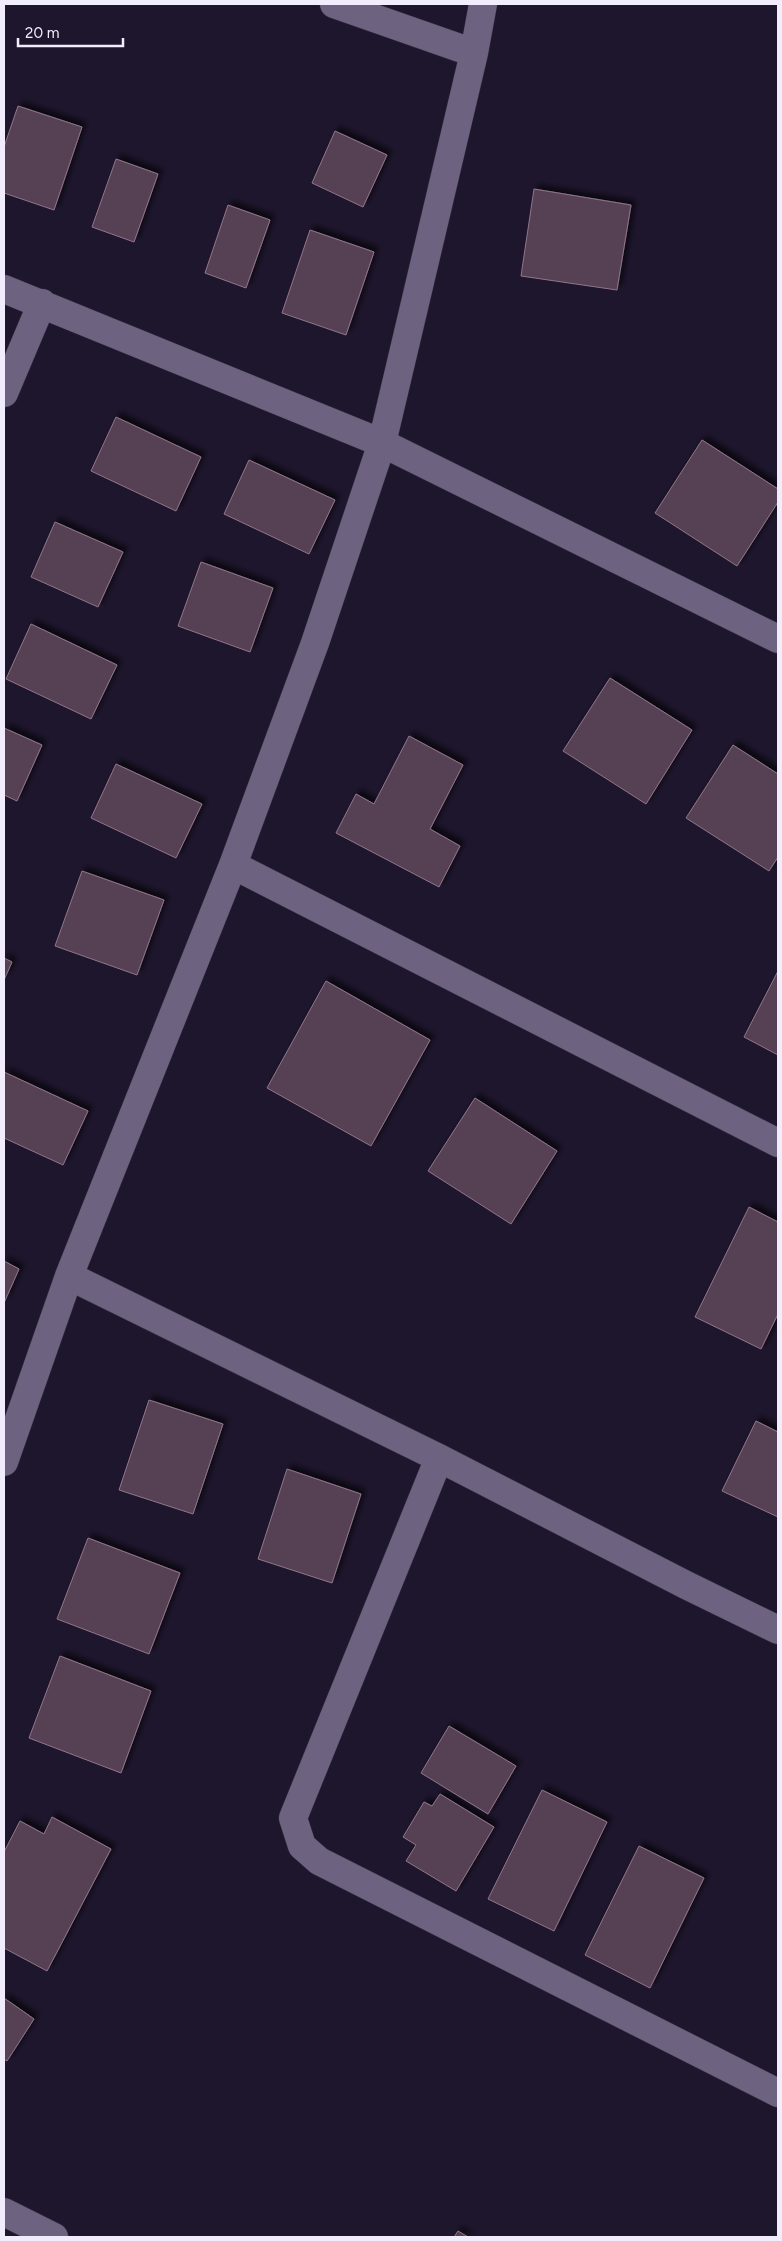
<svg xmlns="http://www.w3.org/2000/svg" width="782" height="2241" font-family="Figtree,sans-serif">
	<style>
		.building { fill: #573f53; stroke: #91768c; filter: url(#shadow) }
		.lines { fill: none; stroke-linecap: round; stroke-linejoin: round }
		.street-casing { stroke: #383143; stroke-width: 29 }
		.street { stroke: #6d6380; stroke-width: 28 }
	</style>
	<defs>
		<filter id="shadow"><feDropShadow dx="4.5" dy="-4.5" stdDeviation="2.5" flood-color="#0009"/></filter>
	</defs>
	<rect width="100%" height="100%" fill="#1e162d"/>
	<!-- building -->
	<path class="building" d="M18 106 82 127 54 210 4 193V147Z
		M335 131 387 155 363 207 312 183Z
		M116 159 158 174 134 242 92 227Z
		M534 189 631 205 617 290 521 276Z
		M228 205 270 220 246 288 205 273Z
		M310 230 374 252 346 335 282 313Z
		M116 417 201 457 176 511 91 471Z
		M702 440 778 489V502L737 566 655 513Z
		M249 460 335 500 309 554 224 514Z
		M55 522 123 552 98 607 31 577Z
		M201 562 273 588 250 652 178 626Z
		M31 624 117 665 91 719 6 679Z
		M610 678 692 730 646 804 563 751Z
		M4 728 42 745 17 801 4 795Z
		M409 736 463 765 430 829 460 846 439 887 336 833 356 794 374 804Z
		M733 745 778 774V857L769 871 686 818Z
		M116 764 202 804 176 858 91 818Z
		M82 871 164 900 137 975 55 946Z
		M4 958 12 962 4 980Z
		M778 971V1055L744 1037Z
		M326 981 430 1040 371 1146 267 1088Z
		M4 1072 88 1111 63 1165 4 1138Z
		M475 1098 557 1151 511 1224 428 1171Z
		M749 1207 778 1222V1314L761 1349 695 1317Z
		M4 1261 19 1269 4 1303Z
		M149 1400 223 1424 193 1514 119 1490Z
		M756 1421 778 1432V1517L722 1491Z
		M287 1469 361 1494 332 1583 258 1559Z
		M88 1538 180 1573 149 1654 57 1619Z
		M60 1656 151 1691 121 1773 29 1738Z
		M449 1726 516 1766 488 1814 421 1773Z
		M542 1790 607 1822 554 1931 488 1899Z
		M440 1794 494 1827 456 1891 406 1861 416 1845 403 1837 424 1802 432 1806Z
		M52 1817 111 1849 47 1971 4 1948V1852L20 1821 44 1834Z
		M639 1846 704 1878 650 1988 585 1955Z
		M4 1998 34 2019 7 2061 4 2059Z
		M458 2231 468 2237H454Z"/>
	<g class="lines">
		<defs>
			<path id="street" d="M334 4 474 53
				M4 289 382 443 778 639
				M4 393 42 303
				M233 865 778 1143
				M69 1276 439 1458 686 1585 778 1630
				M439 1458 293 1818 302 1846 319 1861 778 2093
				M4 1462 69 1276 233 865 315 643 382 443 474 53 483 4
				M4 2212 54 2237"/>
		</defs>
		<!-- street casing -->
		<use href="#street" class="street-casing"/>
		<!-- street -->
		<use href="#street" class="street"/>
	</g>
	<!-- border -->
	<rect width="782" height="2241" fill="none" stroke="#f2edfd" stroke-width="10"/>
	<!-- scale -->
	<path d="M18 38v8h105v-8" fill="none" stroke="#f2edfd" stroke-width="2.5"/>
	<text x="25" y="38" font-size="15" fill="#f2edfd" stroke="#1e162d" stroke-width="4" paint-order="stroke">20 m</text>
</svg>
